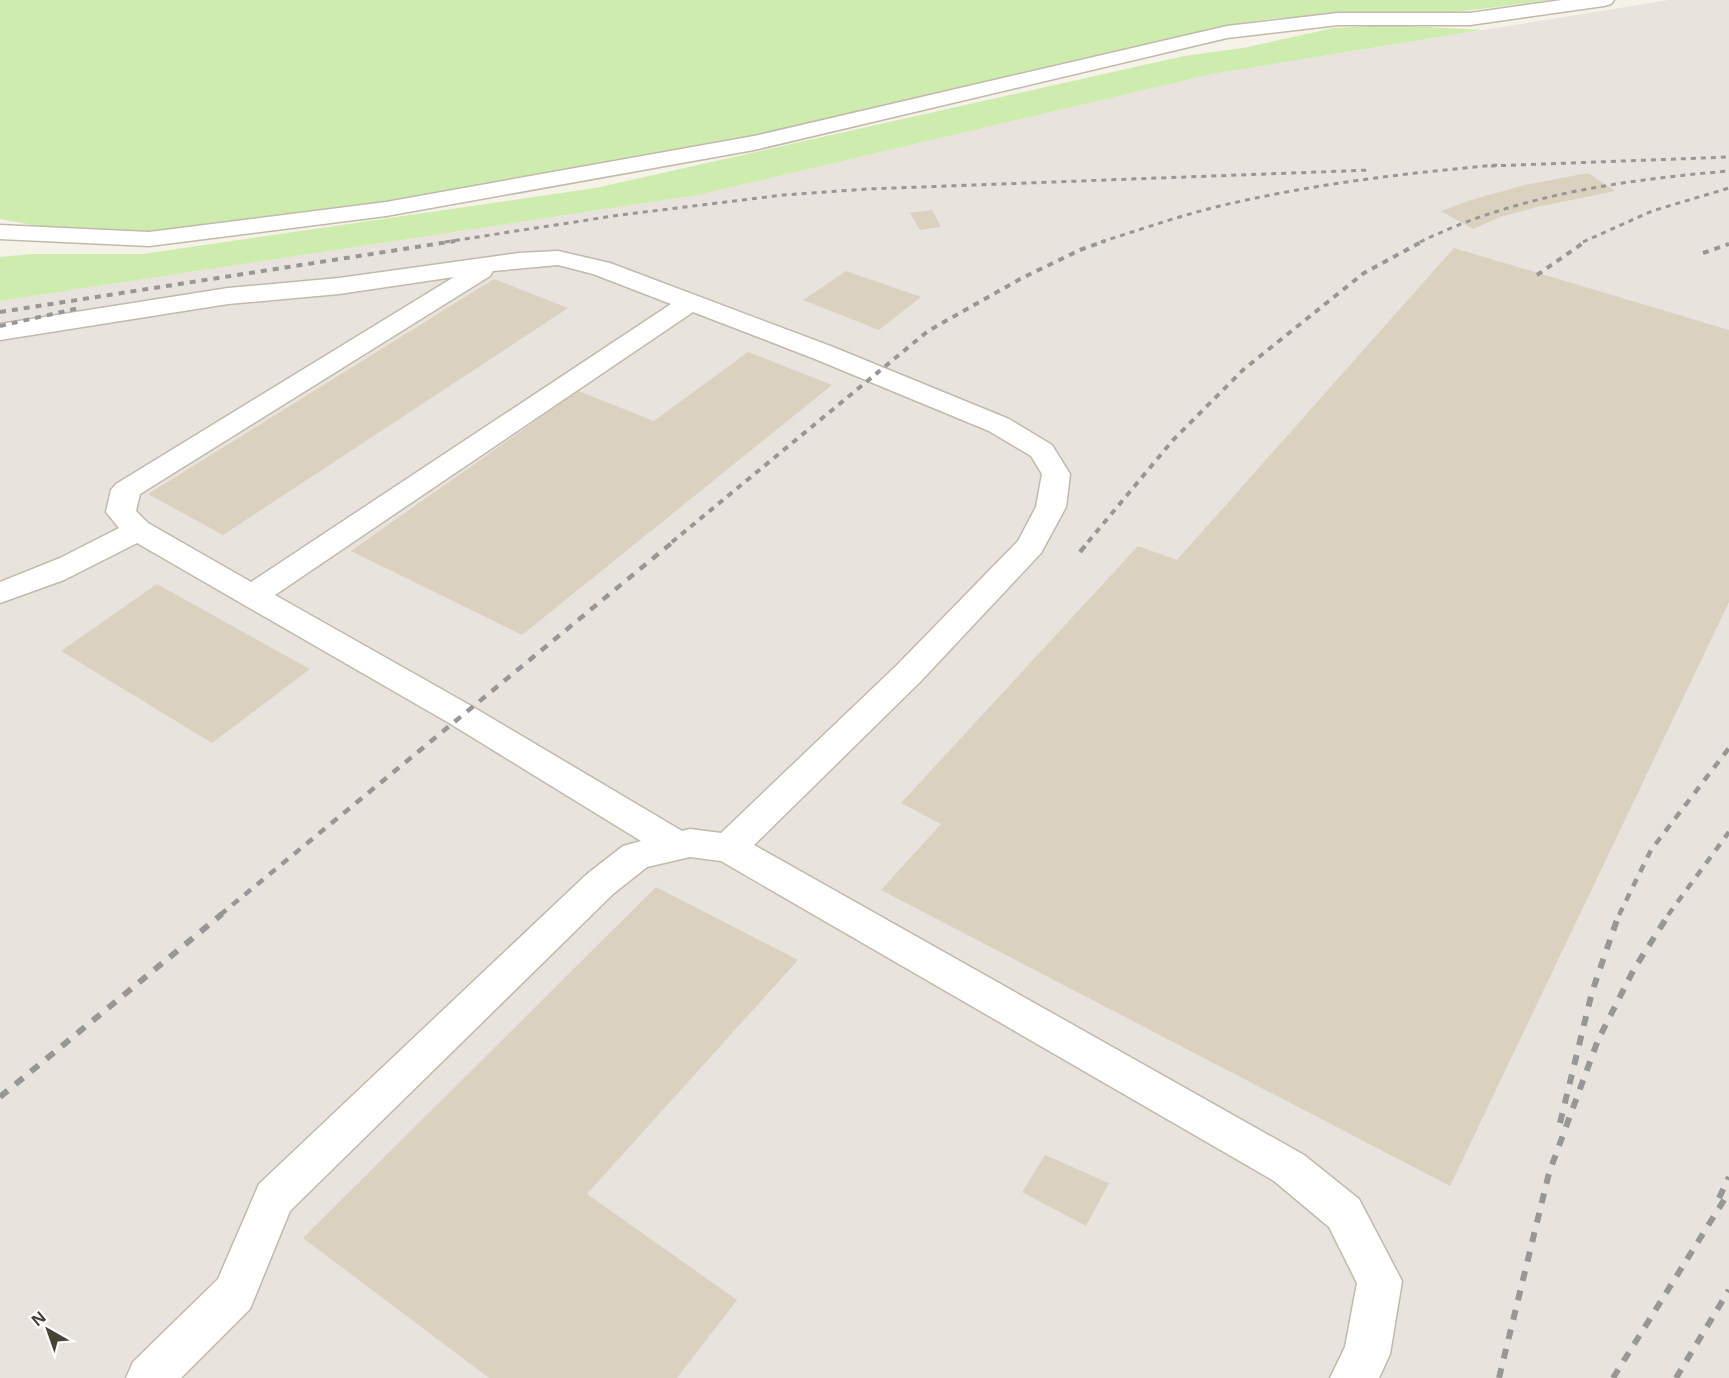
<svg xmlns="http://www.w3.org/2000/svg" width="1729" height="1378" font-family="'Open Sans',sans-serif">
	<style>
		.industrial { fill: #e8e3dc }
		.green { fill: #cdecae }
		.building { fill: #dbd1bf }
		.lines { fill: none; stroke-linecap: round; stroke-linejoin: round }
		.minor-casing { stroke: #c1baaa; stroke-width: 3 }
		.minor { fill: #fff; fill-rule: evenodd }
		.rail-far3 { stroke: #979797; stroke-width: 3; stroke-dasharray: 5 5; stroke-linecap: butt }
		.rail-far2 { stroke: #979797; stroke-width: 4; stroke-dasharray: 6 6; stroke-linecap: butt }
		.rail-far1 { stroke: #979797; stroke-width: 4.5; stroke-dasharray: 8 8; stroke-linecap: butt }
		.rail { stroke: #979797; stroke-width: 6; stroke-dasharray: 10 10; stroke-linecap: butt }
	</style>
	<rect width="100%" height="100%" fill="#f5f2e8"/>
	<!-- industrial -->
	<path class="industrial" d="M1669 0H1729V1378H0V301L698 195 1212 74Z"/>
	<!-- green -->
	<path class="green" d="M0 0H1552L1456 12H1351L1315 17 1277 18 1241 23 750 136 569 172 380 205 142 233 49 228 0 219Z
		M1389 25 1482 30 1212 74 698 195 0 301V257L32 254H143L595 188 1184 56 1243 48 1334 28Z"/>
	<!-- building -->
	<path class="building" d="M1588 173 1615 191 1537 207 1500 217 1473 229 1441 211 1471 200 1525 185Z
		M932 210 941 227 920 230 910 213Z
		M1454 248 1729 330V602L1450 1186 881 890 941 824 901 803 1138 546 1177 560Z
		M846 271 921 297 879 330 803 300Z
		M494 279 568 308 223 535 148 494Z
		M748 352 832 385 522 635 351 551 578 391 654 421Z
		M157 584 279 652 310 669 212 743 61 651Z
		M656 887 798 960 587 1194 737 1300 677 1378H489L303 1238Z
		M1045 1155 1109 1183 1086 1226 1022 1192Z"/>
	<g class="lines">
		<defs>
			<path id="minor" d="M1562 0H1614L1611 4 1604 6 1470 25H1338L1227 38 754 150 386 216 149 246 0 239V225L149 232 386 202 754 136 1227 26 1338 13H1470Z
				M558 251 610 263 833 347 1009 419 1052 445 1070 474 1066 507 1041 553 921 681 754 845 1304 1155 1359 1199 1402 1281 1390 1354 1379 1378H1330L1345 1347 1357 1283 1329 1227 1274 1181 721 861 690 857 647 867 613 894 290 1211 250 1309 181 1378H126L133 1362 218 1279 259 1184 587 874 623 846 641 841 449 723 137 543 64 580 0 603V582L60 558 119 528 106 512 111 490 116 484 454 277 339 294 228 304 0 340V324L228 288 339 278 519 253ZM558 265 593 274 671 304 251 582 148 523 136 511 140 494 490 276 493 271ZM693 312 815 359 989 431 1031 456 1042 474 1036 507 1018 541 897 665 721 833 690 829 682 831 473 707 275 595Z"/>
		</defs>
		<!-- minor casing -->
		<use href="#minor" class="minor-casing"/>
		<!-- minor -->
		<use href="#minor" class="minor"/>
		<!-- rail-far3 -->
		<path class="rail-far3" d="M1491 166 1729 157
			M445 242 620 215 783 195 868 189 1371 170
			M1101 242C1142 229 1182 215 1224 205 1314 184 1405 173 1497 165
			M1420 242C1516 195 1623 180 1729 171
			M1583 242 1652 211 1729 188"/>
		<!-- rail-far2 -->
		<path class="rail-far2" d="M1703 253 1729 244
			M1537 275 1586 241
			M0 312 455 241
			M0 326 79 308
			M672 542 928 331 1022 278 1080 250 1105 241
			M1088 542 1173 440 1244 369 1364 273 1423 241"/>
		<!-- rail-far1 -->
		<path class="rail-far1" d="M1080 552 1089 541
			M220 915 674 541
			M1619 915 1651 850 1729 748
			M1668 915 1729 832"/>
		<!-- rail -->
		<path class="rail" d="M0 1097 222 914
			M1560 1123 1592 992 1619 914
			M1719 1198 1729 1177
			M1499 1378 1549 1173 1598 1040 1634 969 1669 914
			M1613 1378 1729 1192
			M1676 1378 1729 1290"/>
	</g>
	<!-- north arrow -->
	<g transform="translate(48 1330) rotate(320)" stroke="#ffffff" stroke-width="4.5" paint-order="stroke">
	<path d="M0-4.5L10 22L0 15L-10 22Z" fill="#494336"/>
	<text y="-9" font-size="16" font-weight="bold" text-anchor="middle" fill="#494336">N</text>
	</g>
</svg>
